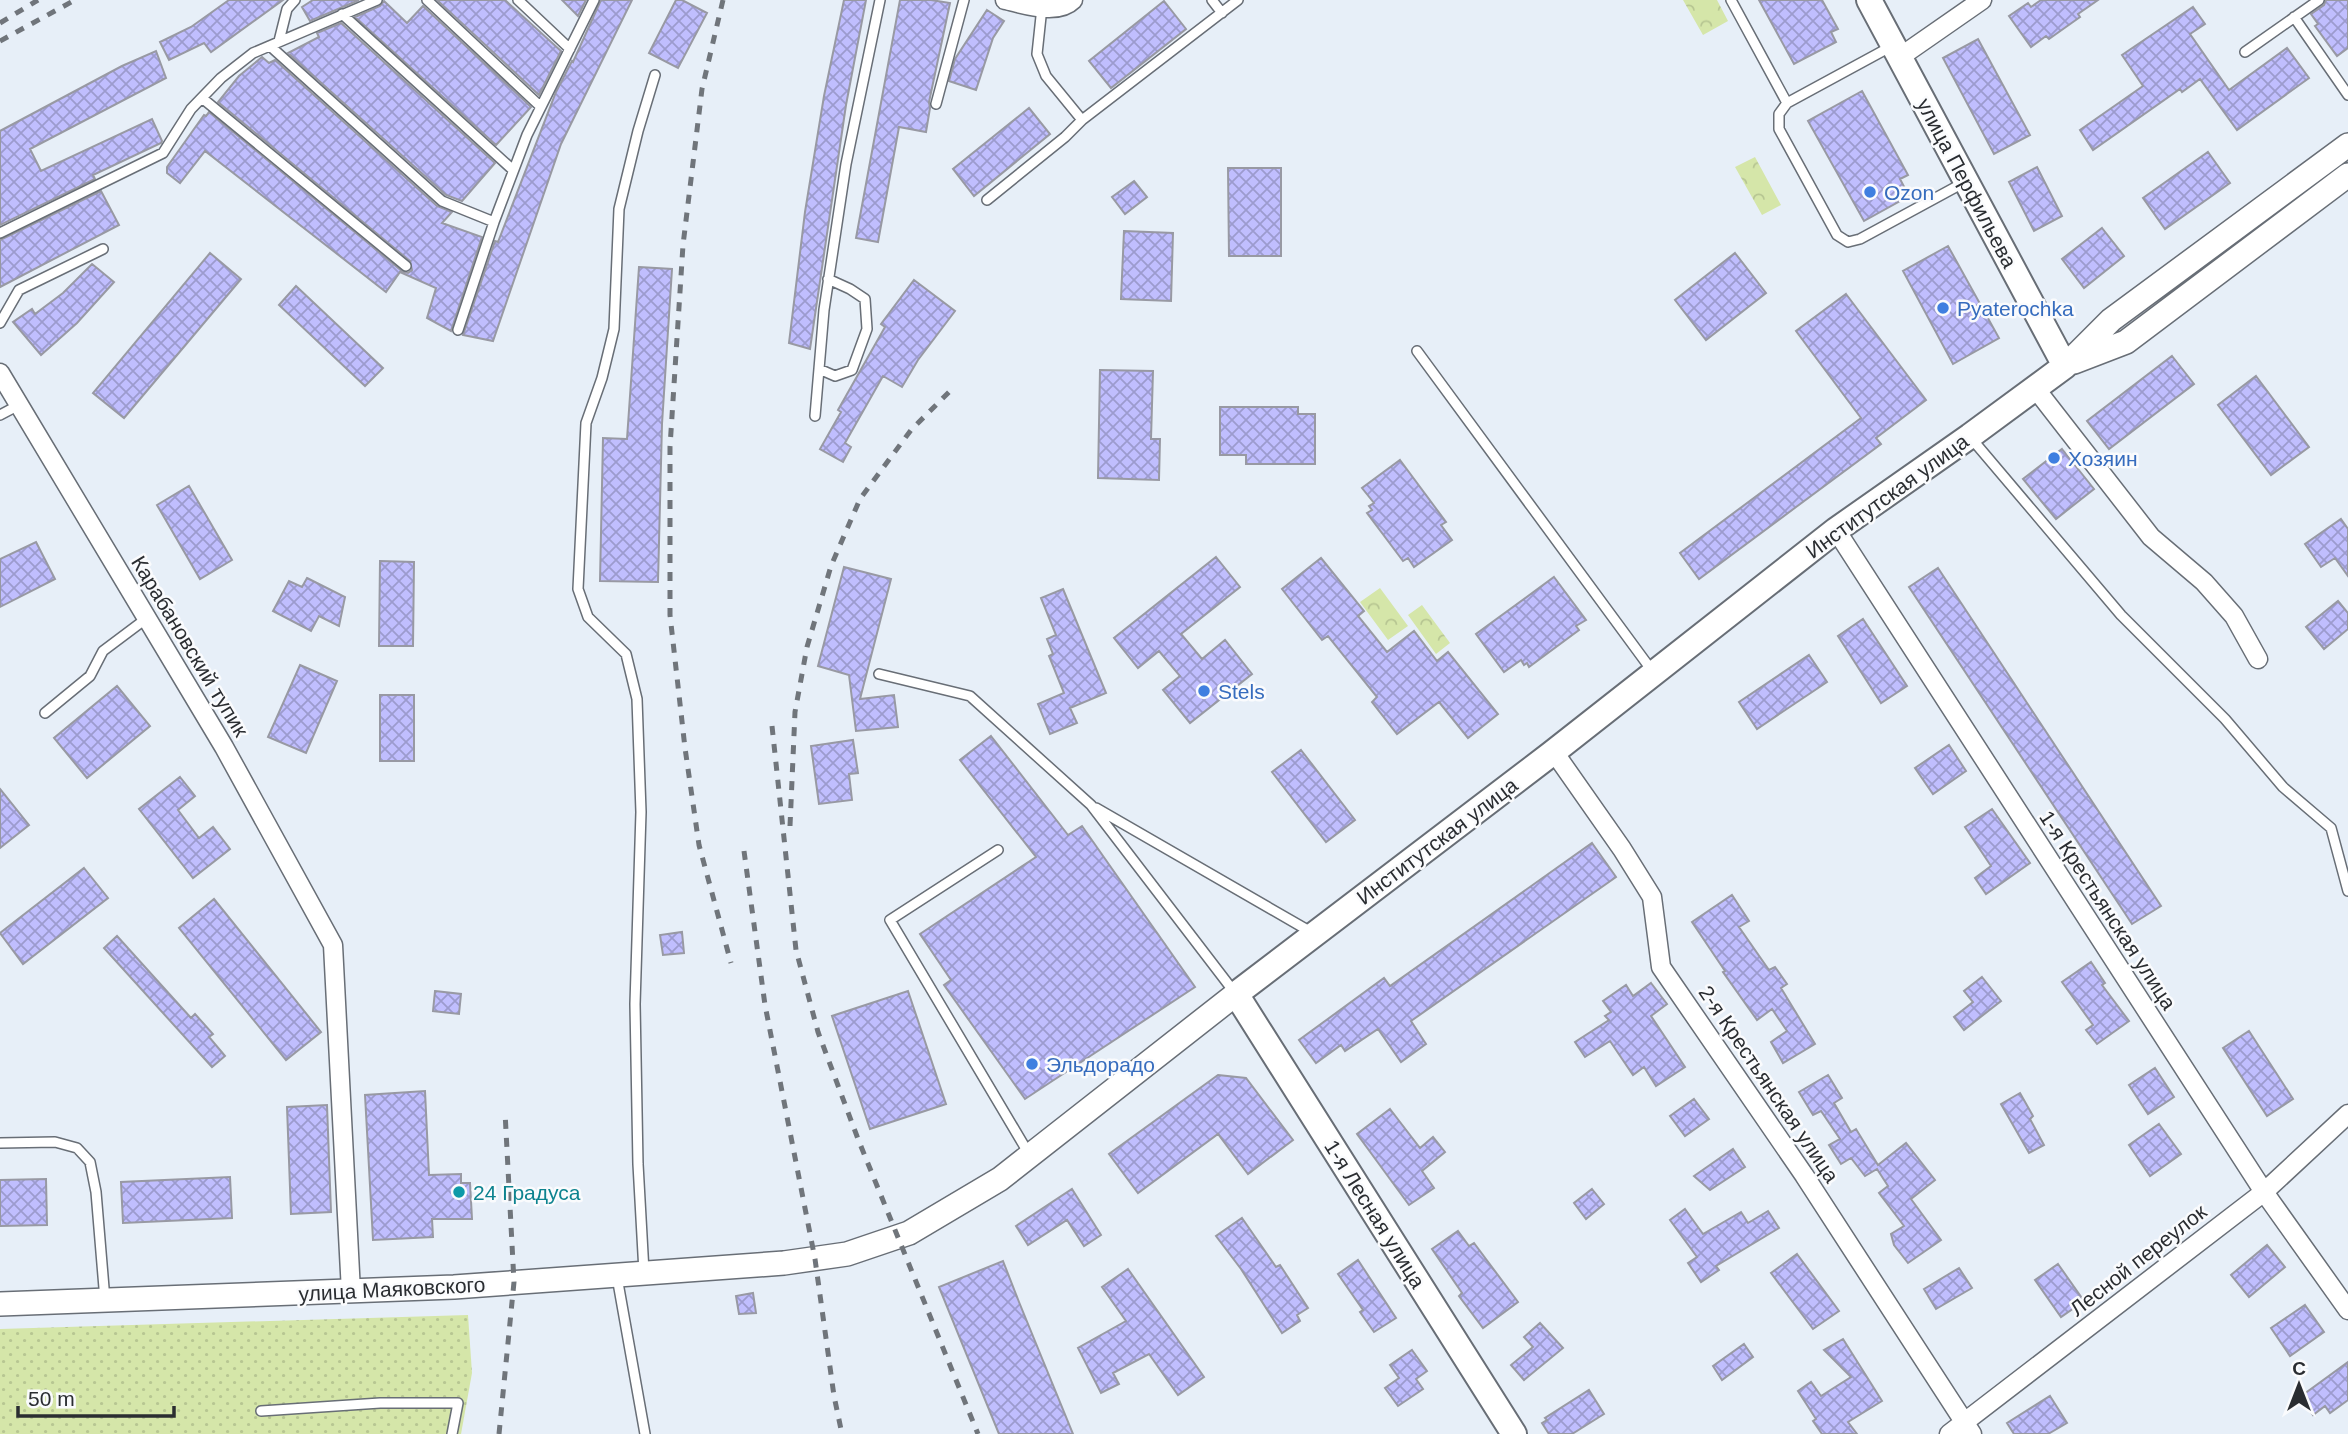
<svg xmlns="http://www.w3.org/2000/svg" width="2348" height="1434" font-family="Arial,sans-serif">
	<style>
		.grass { fill: url(#grass-dots) }
		.park { fill: url(#park-crowns) }
		.building { fill: url(#building-cross-hatch); stroke: #9899a3; stroke-width: 2 }
		.lines { fill: none; stroke-linecap: round; stroke-linejoin: round }
		.service-casing { stroke: #686e76; stroke-width: 12 }
		.minor-casing { stroke: #686e76; stroke-width: 21 }
		.tertiary-casing { stroke: #686e76; stroke-width: 26 }
		.secondary-casing { stroke: #686e76; stroke-width: 28 }
		.service { stroke: #fff; stroke-width: 9 }
		.minor { stroke: #fff; stroke-width: 18 }
		.tertiary { stroke: #fff; stroke-width: 23 }
		.secondary { stroke: #fff; stroke-width: 24 }
		.rail { stroke: #70757b; stroke-width: 5; stroke-dasharray: 9 9; stroke-linecap: butt }
		.shop-dot { fill: #3f7fe0; stroke: #fafbfd; stroke-width: 2.5 }
		.culture-dot { fill: #0f9aa8; stroke: #fafbfd; stroke-width: 2.5 }
		.labels { text-anchor: middle; dominant-baseline: central; stroke-width: 5; stroke-linejoin: round; paint-order: stroke }
		.street-label { font-size: 21px; fill: #2a2d31; stroke: #fafbfd }
		.shop-label { font-size: 21px; fill: #366cbe; stroke: #fafbfd; text-anchor: start }
		.culture-label { font-size: 21px; fill: #0d838f; stroke: #fafbfd; text-anchor: start }
	</style>
	<defs>
		<pattern id="grass-dots" width="8" height="8" patternUnits="userSpaceOnUse" patternTransform="scale(1.75)"><rect width="8" height="8" fill="#d5e6a9"/><path d="M2 2h.1M6 6h.1" fill="none" stroke="#b7c692" stroke-width="1.8" stroke-linecap="round"/></pattern>
		<pattern id="park-crowns" width="20" height="18" patternUnits="userSpaceOnUse" patternTransform="scale(1.75)"><rect width="20" height="18" fill="#d5e6a9"/><path d="M2 6a3 3 0 1 1 6 0M12 15a3 3 0 1 1 6 0" fill="none" stroke="#b7c692"/></pattern>
		<pattern id="building-cross-hatch" width="8" height="8" patternUnits="userSpaceOnUse" patternTransform="scale(1.75)"><rect width="8" height="8" fill="#c0befe"/><path d="M0 0l8 8M0 8l8-8" fill="none" stroke="#9c9bce"/></pattern>
	</defs>
	<rect width="100%" height="100%" fill="#e7eff8"/>
	<!-- grass -->
	<path class="grass" d="M468 1315 472 1373 461 1434H0V1329Z"/>
	<!-- park -->
	<path class="park" d="M1683 0H1717L1728 21 1703 35Z
		M1755 157 1781 205 1762 215 1735 167Z
		M1380 588 1408 626 1388 640 1360 602Z
		M1422 605 1450 643 1436 654 1408 615Z"/>
	<!-- building -->
	<path class="building" d="M229 0H283L211 52 204 43 169 60 160 42 191 27Z
		M313 0H359L310 21 302 7Z
		M437 0H505L561 51 539 95Z
		M562 0H586L578 16Z
		M601 0H632L561 144 493 341 463 335 495 241 498 242 556 92 572 61 573 62Z
		M676 0H682L707 13 678 68 649 53Z
		M844 0H866L846 105 810 349 789 343 805 212 824 96Z
		M900 0H931L950 3 929 102 930 108 926 132 899 127 878 242 856 238Z
		M1759 0H1822L1838 29 1831 32 1836 42 1794 64Z
		M2041 0H2098L2078 14 2080 17 2049 39 2046 36 2031 47 2009 16 2028 3 2031 7Z
		M2326 0H2348V48L2337 56 2315 26 2318 24 2311 14 2324 5Z
		M384 1 407 23 423 6 531 107 496 145 355 17 380 6Z
		M1164 1 1186 29 1111 88 1089 61Z
		M2193 7 2205 24 2190 34 2229 90 2287 48 2309 78 2237 130 2200 79 2182 92 2180 89 2093 150 2080 130 2143 86 2122 55Z
		M987 10 1004 21 993 38 976 90 949 81 955 59Z
		M341 23 495 163 462 201 446 195 288 53 319 37 317 33Z
		M1978 39 2030 135 1994 154 1943 58Z
		M156 51 166 78 30 149 41 171 152 119 162 141 161 143 93 175 95 179 0 225V131L122 66Z
		M262 57 269 63 275 60 437 206 452 212 442 223 482 237 451 331 427 318 436 288 400 272 386 292 205 151 180 183 167 173V167L204 115 206 116 209 112 402 271 408 273 412 270 410 261 218 102 239 76Z
		M1862 91 1908 175 1900 179 1909 196 1864 221 1808 121Z
		M1029 108 1050 134 974 196 953 169Z
		M2208 152 2230 183 2165 229 2143 198Z
		M2037 167 2062 216 2034 231 2009 182Z
		M1228 168H1281V256H1229Z
		M1134 181 1147 197 1125 214 1112 197Z
		M101 191 119 225 0 287V240Z
		M2102 228 2124 256 2084 288 2062 259Z
		M1124 231 1173 233 1171 301 1121 299Z
		M1948 246 1999 338 1953 364 1903 271Z
		M210 253 241 279 124 418 93 393Z
		M1735 253 1766 293 1706 340 1675 300Z
		M92 264 114 282 77 323 41 355 13 322 32 309 35 314 63 293Z
		M639 267 672 269 662 424 658 582 600 581 603 438 627 439Z
		M914 280 955 311 918 360 902 387 883 376 845 443 851 447 843 462 820 449 841 412 838 410 885 327 881 324Z
		M296 286 383 368 365 386 279 305Z
		M1846 294 1926 400 1876 438 1881 444 1699 579 1680 553 1861 418 1796 331Z
		M2172 356 2194 384 2109 449 2087 421Z
		M1100 370 1153 371 1151 439H1160L1159 480 1098 478Z
		M2256 376 2309 447 2271 475 2218 405Z
		M1220 407H1298V414H1315V464H1246V455H1220Z
		M2062 449 2094 489 2056 519 2023 479Z
		M1400 460 1446 522 1441 525 1452 540 1414 567 1408 558 1403 561 1367 513 1372 510 1369 506 1374 503 1362 488Z
		M189 486 232 560 200 579 157 505Z
		M2341 519 2348 529V576L2335 558 2321 567 2305 544Z
		M36 542 55 579 0 607V559Z
		M1216 557 1240 587 1181 634 1202 659 1225 640 1252 674 1190 723 1163 690 1180 676 1159 651 1138 668 1114 638Z
		M1321 558 1364 611 1358 616 1387 652 1414 631 1437 661 1448 652 1498 714 1468 738 1439 702 1397 734 1372 702 1377 697 1328 636 1322 640 1282 589Z
		M380 561 414 562 413 646H379Z
		M844 567 891 579 860 699 894 695 898 727 856 731 849 675 818 666Z
		M1938 568 2161 906 2132 924 1909 587Z
		M1554 577 1586 620 1576 626 1579 630 1529 667 1527 663 1524 665 1521 660 1504 672 1476 634Z
		M307 578 345 597 339 626 319 616 311 631 273 611 289 581 302 587Z
		M1063 589 1106 693 1070 708 1077 723 1050 734 1038 704 1064 693 1049 656 1053 654 1047 639 1056 635 1041 598Z
		M2338 601 2348 613V629L2324 649 2306 627Z
		M1863 619 1907 686 1881 703 1838 636Z
		M1809 655 1827 682 1757 729 1739 702Z
		M300 665 337 681 306 753 268 737Z
		M117 686 150 726 87 778 54 738Z
		M380 695H414V761H380Z
		M991 736 1068 835 1082 826 1195 987 1025 1099 944 985 951 980 920 934 1036 857 960 760Z
		M853 740 858 773 849 774 852 800 819 804 811 746Z
		M1949 745 1966 771 1933 794 1915 768Z
		M1301 750 1355 820 1326 842 1272 772Z
		M180 777 195 796 178 810 199 838 213 827 230 849 193 878 139 809Z
		M0 789 29 825 0 848Z
		M1992 809 2030 863 1986 894 1975 878 1991 866 1965 827Z
		M1592 843 1616 877 1411 1021 1426 1044 1401 1062 1378 1029 1345 1051 1341 1045 1316 1063 1299 1040 1384 978 1390 986Z
		M84 868 108 898 23 964 0 933Z
		M1732 895 1749 921 1739 927 1769 970 1775 967 1787 984 1781 988 1815 1044 1783 1063 1771 1042 1787 1031 1772 1009 1757 1020 1723 972 1725 971 1692 922Z
		M214 899 321 1032 286 1060 179 928Z
		M682 932 684 953 663 955 660 935Z
		M117 936 191 1018 195 1014 213 1034 209 1037 225 1056 212 1067 104 948Z
		M2091 962 2105 983 2102 985 2129 1021 2097 1044 2086 1030 2093 1025 2062 982Z
		M1982 977 2001 1001 1964 1030 1954 1017 1973 1002 1964 991Z
		M1651 983 1667 1004 1651 1016 1685 1067 1656 1086 1644 1067 1633 1075 1610 1041 1585 1057 1575 1042 1609 1020 1605 1016 1611 1012 1603 1001 1626 985 1633 996Z
		M435 991 461 994 459 1014 433 1011Z
		M908 991 946 1104 870 1129 832 1016Z
		M2249 1031 2293 1099 2267 1116 2223 1048Z
		M2155 1068 2174 1097 2148 1114 2129 1085Z
		M1218 1075 1246 1078 1293 1140 1248 1174 1218 1134 1138 1193 1109 1154Z
		M1828 1075 1842 1098 1834 1103 1851 1132 1856 1129 1878 1165 1906 1143 1935 1180 1911 1199 1941 1240 1908 1263 1894 1245 1891 1234 1904 1226 1879 1193 1888 1186 1877 1169 1865 1176 1851 1158 1841 1164 1829 1145 1840 1139 1821 1111 1813 1115 1799 1092Z
		M425 1091 429 1175 461 1174V1183H470L472 1219H432L433 1237 373 1240 365 1095Z
		M2020 1093 2033 1116 2030 1119 2044 1145 2029 1153 2001 1104Z
		M1694 1099 1709 1119 1685 1136 1670 1116Z
		M327 1105 331 1212 291 1214 287 1107Z
		M1390 1109 1420 1148 1433 1137 1445 1152 1422 1171 1434 1188 1409 1205 1357 1134Z
		M2159 1124 2181 1154 2150 1176 2129 1145Z
		M1733 1149 1745 1167 1710 1190 1694 1176Z
		M230 1177 232 1218 123 1223 121 1182Z
		M46 1179 47 1225 0 1226V1180Z
		M1072 1189 1101 1235 1084 1246 1067 1220 1028 1245 1016 1226Z
		M1592 1189 1604 1204 1586 1219 1574 1203Z
		M1685 1209 1703 1234 1741 1212 1748 1223 1768 1211 1779 1228 1716 1266 1719 1270 1701 1282 1688 1263 1697 1257 1670 1220Z
		M1242 1218 1276 1267 1280 1265 1308 1308 1297 1315 1300 1321 1282 1333 1241 1269 1216 1236Z
		M1458 1231 1469 1246 1474 1243 1518 1302 1483 1328 1459 1296 1462 1293 1432 1249Z
		M2267 1245 2285 1267 2249 1297 2231 1275Z
		M1797 1254 1839 1311 1813 1329 1771 1273Z
		M1358 1260 1396 1318 1374 1332 1360 1312 1363 1310 1338 1274Z
		M1003 1261 1019 1302 1073 1434H999L939 1287Z
		M2058 1264 2084 1301 2061 1317 2035 1280Z
		M1959 1268 1972 1288 1936 1309 1924 1289Z
		M1128 1269 1204 1377 1178 1395 1149 1354 1113 1373 1119 1384 1101 1393 1078 1348 1126 1321 1102 1287Z
		M753 1293 756 1313 739 1314 736 1296Z
		M2305 1305 2324 1332 2290 1356 2271 1328Z
		M1540 1323 1563 1348 1524 1380 1511 1365 1533 1347 1524 1337Z
		M1843 1339 1882 1401 1848 1422 1857 1434H1822L1813 1421 1816 1419 1798 1391 1811 1382 1821 1396 1851 1377 1824 1350Z
		M1744 1344 1753 1357 1722 1380 1713 1366Z
		M1412 1350 1427 1371 1416 1379 1423 1389 1398 1406 1385 1388 1399 1378 1390 1365Z
		M2348 1362V1400L2330 1413 2325 1406 2313 1415 2300 1397Z
		M1589 1390 1604 1414 1572 1434H1549L1542 1423 1547 1420 1545 1418Z
		M2050 1396 2067 1423 2048 1434H2014L2007 1423Z"/>
	<g class="lines">
		<defs>
			<path id="service" d="M427 0 541 107
				M518 0 570 49
				M1212 0 1222 13
				M1731 0 1787 103
				M1042 7 1037 54 1046 76 1082 120
				M342 14 513 170
				M2294 17 2348 95
				M279 41 287 9 295 0
				M270 46 442 201 494 222
				M1892 46 1787 103 1779 114V129L1837 235 1848 242 1860 239 1965 182
				M2245 52 2319 0
				M202 98 406 266
				M936 104 964 0
				M987 200 1065 137 1082 120 1238 0
				M0 233 163 153 191 109 221 78 253 53 377 0
				M0 323 19 290 103 249
				M458 330 494 222 527 135 594 0
				M1417 351 1653 672
				M819 369 835 376 852 370 867 329 865 299 850 289 828 279
				M0 415 19 405
				M815 416 824 310 846 164 880 0
				M1971 438 2121 615 2225 719 2283 787 2331 828 2348 891
				M879 674 970 696 1091 805 1235 993
				M45 713 90 676 103 651 147 618
				M1096 808 1311 932
				M998 850 890 920 1029 1154
				M0 1143 55 1142 77 1148 90 1162 96 1192 105 1300
				M644 1272 638 1164 635 1004 641 812 637 699 626 654 588 617 578 589 586 423 602 378 614 329 619 209 638 131 655 75
				M617 1277 645 1434
				M261 1411 380 1403H458L452 1434"/>
			<path id="minor" d="M1005 0C1024 4 1057 16 1073 0
				M1900 57 1982 0
				M0 373 224 747 333 945 351 1292
				M2035 388 2151 537 2204 582 2234 616 2258 659
				M1836 530 2264 1192 2348 1310
				M1554 752 1622 849 1652 897 1661 967 1804 1175 1972 1434
				M1949 1434 2264 1192 2348 1114"/>
			<path id="tertiary" d="M2074 362 2126 342 2348 175
				M2065 366 2111 320 2348 145
				M0 1304 454 1287 784 1263 847 1254 909 1233 1000 1179 1236 994"/>
			<path id="secondary" d="M1514 1434 1236 994 1551 754 1836 530 1970 436 2065 366 1869 0"/>
		</defs>
		<!-- service casing -->
		<use href="#service" class="service-casing"/>
		<!-- minor casing -->
		<use href="#minor" class="minor-casing"/>
		<!-- tertiary casing -->
		<use href="#tertiary" class="tertiary-casing"/>
		<!-- secondary casing -->
		<use href="#secondary" class="secondary-casing"/>
		<!-- service -->
		<use href="#service" class="service"/>
		<!-- minor -->
		<use href="#minor" class="minor"/>
		<!-- tertiary -->
		<use href="#tertiary" class="tertiary"/>
		<!-- secondary -->
		<use href="#secondary" class="secondary"/>
		<!-- rail -->
		<path class="rail" d="M723 0 702 89 683 245 670 447V615L685 748 699 845 731 963
			M0 23 38 0
			M0 41 75 0
			M772 726 796 950 818 1032 858 1139 978 1434
			M790 826 795 712 807 647 831 566 860 499 911 430 953 388
			M744 851 765 1005 815 1259 834 1396 842 1434
			M499 1434 514 1282 505 1112"/>
	</g>
	<!-- markers -->
	<g class="shop-dot">
		<circle cx="1870" cy="192" r="7"/>
		<circle cx="1943" cy="308" r="7"/>
		<circle cx="2054" cy="458" r="7"/>
		<circle cx="1204" cy="691" r="7"/>
		<circle cx="1032" cy="1064" r="7"/>
	</g>
	<circle class="culture-dot" cx="459" cy="1192" r="7"/>
	<g class="labels">
		<!-- street labels -->
		<g class="street-label">
			<text transform="translate(1967 183) rotate(62)">улица Перфильева</text>
			<text transform="translate(1887 496) rotate(-36)">Институтская улица</text>
			<text transform="translate(190 646) rotate(59)">Карабановский тупик</text>
			<text transform="translate(1437 841) rotate(-37)">Институтская улица</text>
			<text transform="translate(2108 910) rotate(57)">1-я Крестьянская улица</text>
			<text transform="translate(1769 1084) rotate(56)">2-я Крестьянская улица</text>
			<text transform="translate(1375 1214) rotate(58)">1-я Лесная улица</text>
			<text transform="translate(2138 1260) rotate(-38)">Лесной переулок</text>
			<text transform="translate(392 1289) rotate(-3)">улица Маяковского</text>
		</g>
		<!-- shop labels -->
		<g class="shop-label">
			<text x="1884" y="192">Ozon</text>
			<text x="1957" y="308">Pyaterochka</text>
			<text x="2068" y="458">Хозяин</text>
			<text x="1218" y="691">Stels</text>
			<text x="1046" y="1064">Эльдорадо</text>
		</g>
		<!-- culture labels -->
		<g class="culture-label">
			<text x="473" y="1192">24 Градуса</text>
		</g>
	</g>
	<!-- north arrow -->
	<g transform="translate(2299 1385)" stroke="#fafbfd" stroke-width="5" paint-order="stroke">
	<path d="M0-5L12 26L0 18L-12 26Z" fill="#2a2d31"/>
	<text y="-10" font-size="19" font-weight="bold" text-anchor="middle" fill="#2a2d31">С</text>
	</g>
	<!-- scale -->
	<path d="M18 1406v10h156v-10" fill="none" stroke="#2a2d31" stroke-width="3.5"/>
	<text x="28" y="1406" font-size="21" fill="#2a2d31" stroke="#fafbfd" stroke-width="5" paint-order="stroke">50 m</text>
</svg>
